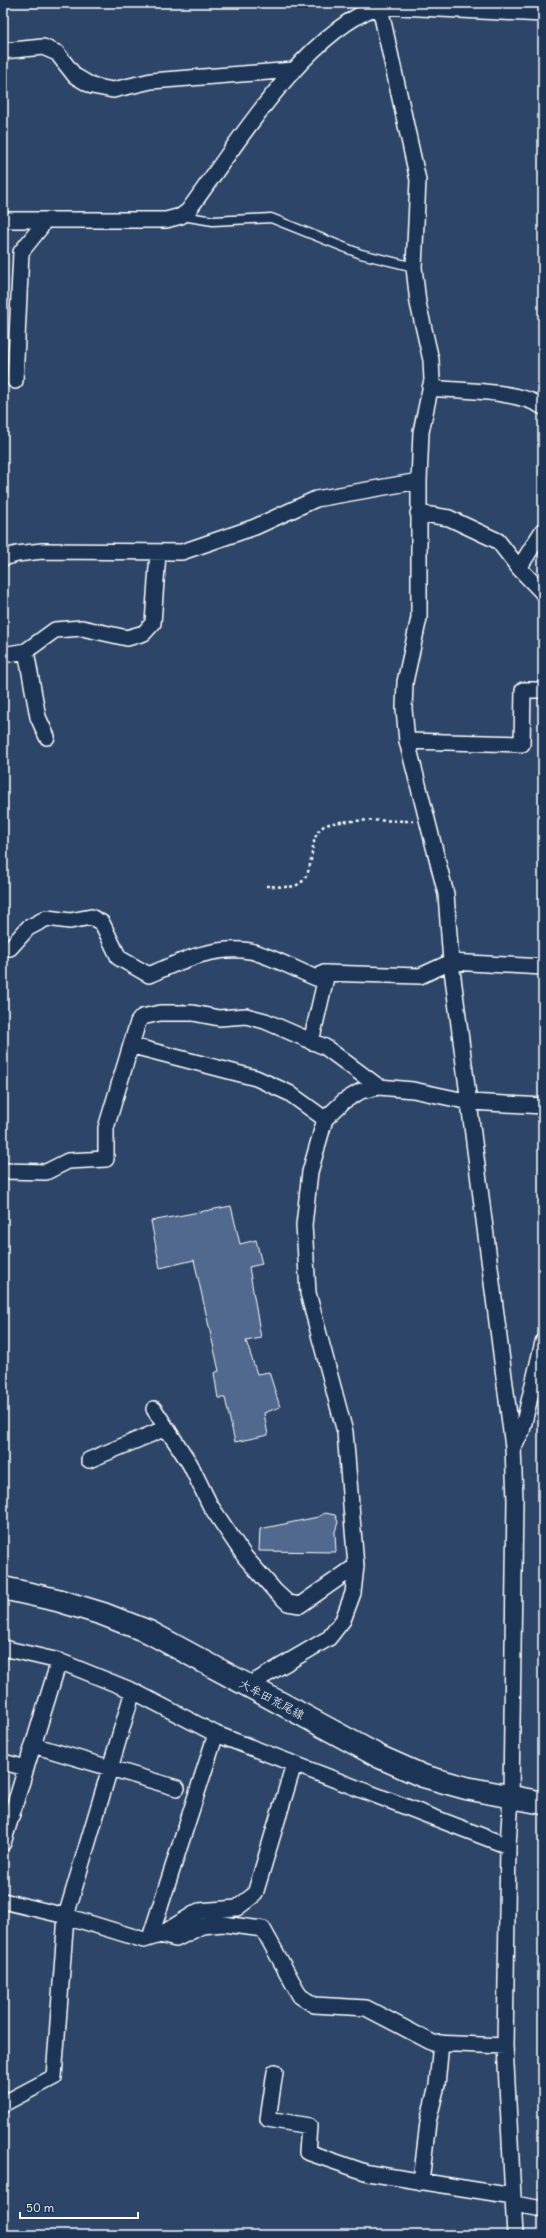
<svg xmlns="http://www.w3.org/2000/svg" width="546" height="2238" font-family="Delius,'Klee One',sans-serif">
	<style>
		.building { fill: #51698f; stroke: #fff }
		.lines { fill: none; stroke-linecap: round; stroke-linejoin: round }
		.service-casing { stroke: #fff; stroke-width: 11 }
		.minor-casing { stroke: #fff; stroke-width: 18 }
		.secondary-casing { stroke: #fff; stroke-width: 25 }
		.path { stroke: #fff; stroke-width: 2.5; stroke-dasharray: 3 3; stroke-linecap: butt }
		.service { stroke: #1d3557; stroke-width: 8 }
		.minor { stroke: #1d3557; stroke-width: 15 }
		.secondary { stroke: #1d3557; stroke-width: 22 }
		.labels { text-anchor: middle; dominant-baseline: central; stroke-width: 3; stroke-linejoin: round; paint-order: stroke }
		.street-label { font-size: 12px; fill: #fff; stroke: #1d3557 }
	</style>
	<rect width="100%" height="100%" fill="#2d4568"/>
	<filter id="ink" filterUnits="userSpaceOnUse"><feTurbulence type="fractalNoise" baseFrequency=".025" numOctaves="2"/><feDisplacementMap in="SourceGraphic" scale="8" xChannelSelector="R" yChannelSelector="G"/><feConvolveMatrix kernelMatrix="1 2 1 2 8 2 1 2 1" color-interpolation-filters="sRGB"/></filter>
	<g filter="url(#ink)">
		<!-- building -->
		<path class="building" d="M231 1206 240 1244 256 1240 262 1264 249 1267 261 1338 246 1341 257 1374 269 1372 280 1407 264 1413 268 1435 235 1442 225 1398H218L214 1373 219 1371 194 1260 160 1268 151 1221Z
			M325 1513 335 1515 338 1522 335 1532 336 1552 259 1551 260 1529 318 1517Z"/>
		<g class="lines">
			<defs>
				<path id="service" d="M182 216 213 221 271 218 361 254 414 267"/>
				<path id="minor" d="M379 3 418 180 414 267 418 303 431 360 432 380 421 432 419 481V618L405 682 404 709 407 741 446 894 451 962 513 1447 515 1500 511 1796 508 1846 505 2046 515 2235
					M3 51 43 47 57 53 75 76 92 86 113 90 151 81 294 70
					M3 220H166L181 216 188 211C235 147 304 33 379 6L543 14
					M15 381 21 252 41 227 40 220
					M430 388C461 391 518 390 543 407
					M418 513 449 518 498 541 519 568 543 593
					M3 558 17 554 42 551 182 552 255 527 316 499 419 481
					M519 568 543 530
					M26 651 38 717 47 737
					M3 655 26 651 55 630 82 628 127 638 144 633 153 623 158 553
					M407 741 522 744 523 690H543
					M10 948 28 928 47 918 70 921 91 917 102 923 119 958 149 975C181 961 214 945 250 951 269 955 297 970 316 978L324 973 420 976 451 962 543 967
					M311 1042 327 973
					M133 1046 256 1078 289 1093 325 1119
					M3 1171 46 1172 68 1161 106 1159V1128L138 1022 142 1017 160 1013H193L219 1018 246 1016 265 1021 325 1047 379 1087
					M154 1409 190 1464 210 1505 245 1557 275 1591 288 1603 300 1605 356 1566
					M513 1447 522 1431 543 1342
					M89 1460 166 1428
					M3 1648 59 1661 133 1691 216 1734 508 1846
					M247 1686 329 1638 343 1620 353 1593 356 1566 345 1432 308 1293 304 1225 310 1172 325 1119 344 1101 361 1091 379 1087 413 1090 470 1102 543 1106
					M33 1745 177 1788
					M3 1762 26 1768
					M3 1843 59 1661
					M3 1901 66 1916 144 1940 160 1935 199 1911 237 1908 255 1894 294 1764
					M160 1935 176 1939 202 1926 223 1924 263 1929 300 1996 314 2005 366 2008 433 2043 505 2046
					M150 1938 216 1734
					M275 2072 268 2119 309 2126 307 2152 368 2173 513 2196
					M3 2104 54 2077 66 1916 133 1691
					M421 2182 428 2122 437 2085 441 2043
					M514 2204 543 2209"/>
				<path id="secondary" d="M3 1588 57 1600 103 1614 149 1632 380 1757 423 1776 466 1788 543 1803"/>
			</defs>
			<!-- service casing -->
			<use href="#service" class="service-casing"/>
			<!-- minor casing -->
			<use href="#minor" class="minor-casing"/>
			<!-- secondary casing -->
			<use href="#secondary" class="secondary-casing"/>
			<!-- path -->
			<path class="path" d="M266 886C275 886 286 888 294 886 319 879 305 837 324 826 338 818 395 821 413 821"/>
			<!-- service -->
			<use href="#service" class="service"/>
			<!-- minor -->
			<use href="#minor" class="minor"/>
			<!-- secondary -->
			<use href="#secondary" class="secondary"/>
		</g>
	</g>
	<g class="labels">
		<!-- street labels -->
		<g class="street-label">
			<text transform="translate(272 1699) rotate(28)">大牟田荒尾線</text>
		</g>
	</g>
	<!-- margin -->
	<rect width="546" height="2238" fill="none" stroke="#1d3557" stroke-width="16"/>
	<rect x="8" y="8" width="530" height="2222" fill="none" stroke="#fff" stroke-width="1.5" filter="url(#ink)"/>
	<!-- scale -->
	<path d="M20 2212v6h118v-6" fill="none" stroke="#ffffff" stroke-width="2"/>
	<text x="26" y="2212" font-size="12" fill="#ffffff" stroke="#1d3557" stroke-width="3" paint-order="stroke">50 m</text>
</svg>
